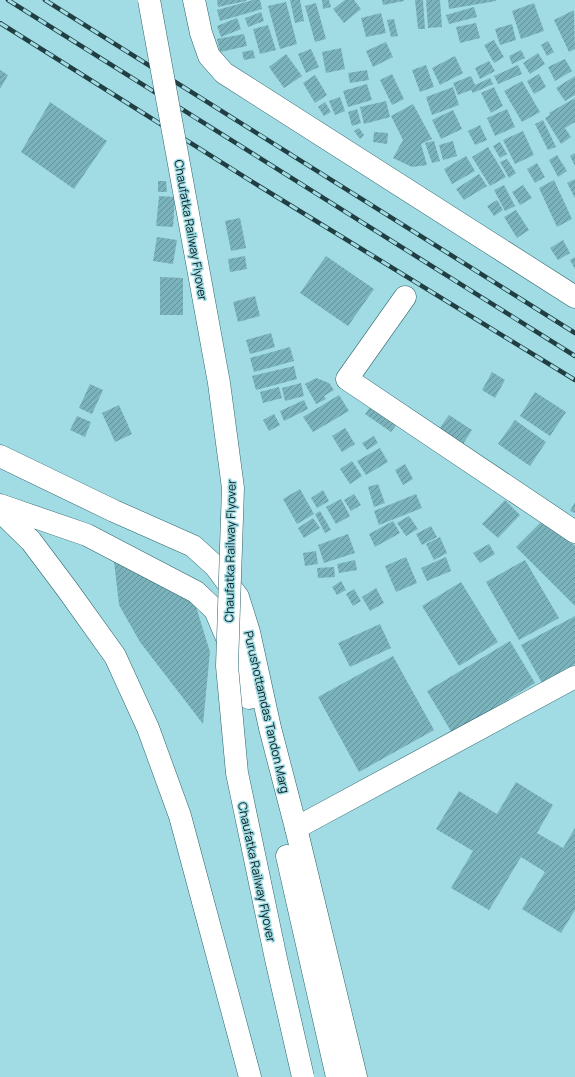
<svg xmlns="http://www.w3.org/2000/svg" width="575" height="1077" font-family="Manrope,sans-serif">
	<style>
		.building { fill: url(#building-hatch) }
		.lines { fill: none; stroke-linecap: round; stroke-linejoin: round }
		.street-casing { stroke: #2c656c; stroke-width: 23 }
		.primary-casing { stroke: #2c656c; stroke-width: 23 }
		.street { stroke: #fff; stroke-width: 22 }
		.primary { stroke: #fff; stroke-width: 22 }
		.rail-casing { stroke: #213f43; stroke-width: 4.5 }
		.rail { stroke: #a1dbe3; stroke-width: 3; stroke-dasharray: 9; stroke-linecap: butt }
		.primary-bridge-casing { stroke: #2c656c; stroke-width: 23; stroke-linecap: butt }
		.primary-bridge { stroke: #fff; stroke-width: 22 }
		.labels { text-anchor: middle; dominant-baseline: central; stroke-width: 3; stroke-linejoin: round; paint-order: stroke }
		.street-label { font-size: 12px; fill: #061e21; stroke: #a1dbe3 }
	</style>
	<defs>
		<pattern id="building-hatch" width="6" height="6" patternUnits="userSpaceOnUse"><rect width="6" height="6" fill="#7ab3bb"/><path d="M-1 1l2-2M0 6l6-6M5 7l2-2" fill="none" stroke="#629198"/></pattern>
	</defs>
	<rect width="100%" height="100%" fill="#a1dbe3"/>
	<!-- building -->
	<path class="building" d="M217 0H246V1L218 7Z
		M253 0H260L262 9 220 21 217 10Z
		M290 0H300L304 21 295 23Z
		M322 0H329L331 7 323 9Z
		M345 0H354L361 9 344 23 333 9Z
		M382 0H404V1L383 5Z
		M415 0H423L425 29H418Z
		M426 0H440L442 27 428 28Z
		M448 0H496V1L449 9Z
		M286 2 297 44 280 49 268 6Z
		M316 3 326 39 315 42 305 6Z
		M534 3 544 31 521 39 512 11Z
		M474 7 477 17 449 24 446 15Z
		M574 10 575 49 569 52 554 20Z
		M261 12 264 21 248 27 245 18Z
		M381 13 386 33 366 37 361 18Z
		M237 18 241 29 221 37 217 26Z
		M394 19 398 36 391 37 387 20Z
		M476 23 480 38 460 43 456 27Z
		M512 24 516 40 500 45 495 29Z
		M268 25 276 50 260 54 253 29Z
		M244 34 247 46 220 52 217 39Z
		M494 40 504 57 494 63 484 45Z
		M548 41 554 52 547 56 541 45Z
		M386 42 393 57 373 67 366 51Z
		M341 48 345 69 326 73 322 52Z
		M311 49 319 67 306 73 298 54Z
		M253 50 255 58 244 60 242 52Z
		M521 50 525 58 512 64 509 56Z
		M538 53 545 64 530 74 523 63Z
		M286 54 302 76 284 88 269 67Z
		M455 56 463 73 440 85 432 68Z
		M565 59 572 71 555 81 548 67Z
		M489 61 495 71 480 79 475 68Z
		M426 65 434 87 420 92 412 70Z
		M518 65 522 74 498 84 494 76Z
		M0 70 8 75 0 89Z
		M367 70 369 80 350 83 348 73Z
		M392 74 404 99 392 105 380 80Z
		M539 74 546 87 534 94 527 81Z
		M315 75 327 95 315 103 303 83Z
		M471 76 475 85 490 78 493 84 473 93 471 90 458 95 453 83Z
		M575 76V95L565 101 556 88Z
		M522 81 540 112 522 122 504 91Z
		M367 84 372 100 348 107 343 91Z
		M453 87 459 105 432 115 426 97Z
		M494 87 503 106 491 113 481 93Z
		M340 97 345 111 335 115 329 101Z
		M575 98V122L565 128 571 137 561 144 545 118 550 115 549 113Z
		M386 101 390 117 364 124 360 107Z
		M50 102 107 141 74 189 21 152Z
		M325 102 331 112 324 116 318 107Z
		M413 104 432 139 421 144 427 165 412 167 393 158 403 140 391 116Z
		M357 109 361 123 352 126 348 112Z
		M507 109 515 127 495 136 487 118Z
		M453 110 462 129 441 139 432 120Z
		M543 120 556 147 548 150 535 124Z
		M480 125 487 140 475 145 468 131Z
		M359 128 364 135 360 139 354 131Z
		M523 131 534 155 515 164 503 140Z
		M374 132 388 133 387 144 373 142Z
		M434 141 440 161 432 163 425 143Z
		M453 141 457 156 443 160 439 145Z
		M500 142 507 154 500 158 493 146Z
		M488 147 506 177 490 186 472 157Z
		M575 153V166L570 156Z
		M557 155 567 171 558 177 549 160Z
		M466 156 475 171 452 184 444 169Z
		M507 159 516 173 509 178 500 162Z
		M537 163 545 177 535 183 527 169Z
		M479 174 487 186 464 200 456 189Z
		M575 179V198L567 183Z
		M554 180 572 219 557 227 539 188Z
		M158 181H166L167 192H158Z
		M504 185 515 206 505 211 494 190Z
		M523 185 532 198 520 205 512 192Z
		M159 196 175 197 173 227 156 226Z
		M497 200 503 210 494 216 487 206Z
		M516 210 529 230 517 238 504 217Z
		M240 218 246 248 231 251 225 221Z
		M157 237 177 240 173 264 153 261Z
		M563 240 570 253 558 260 550 248Z
		M245 256 247 269 230 272 228 259Z
		M326 256 374 289 348 326 300 293Z
		M575 257V269L570 260Z
		M160 277 183 278V315H160Z
		M255 296 260 316 238 322 233 302Z
		M271 333 275 347 250 354 246 340Z
		M290 347 294 361 254 372 250 358Z
		M294 366 297 379 256 390 252 376Z
		M492 372 505 380 495 398 482 390Z
		M316 378 329 383 334 390 324 396 326 399 316 404 305 384Z
		M301 383 304 396 285 401 282 388Z
		M90 384 103 390 92 414 79 408Z
		M279 387 282 398 263 403 260 392Z
		M535 392 566 412 550 436 520 416Z
		M339 395 349 411 313 432 303 417Z
		M304 400 308 409 284 421 280 411Z
		M119 405 132 434 115 442 102 413Z
		M371 406 397 424 391 432 365 414Z
		M274 414 280 425 269 431 263 420Z
		M449 415 472 430 463 444 439 429Z
		M77 416 91 422 85 437 70 430Z
		M515 420 546 442 530 466 498 444Z
		M345 428 355 444 342 452 332 436Z
		M374 436 378 443 367 450 362 443Z
		M380 448 388 462 366 475 357 461Z
		M352 461 362 476 350 484 340 469Z
		M405 464 413 479 403 485 395 470Z
		M378 484 385 503 374 507 368 487Z
		M300 489 314 514 297 524 283 499Z
		M323 490 329 501 317 508 311 498Z
		M354 494 361 505 351 511 344 500Z
		M416 494 422 508 379 525 374 511Z
		M341 499 350 516 336 524 326 507Z
		M505 500 520 515 498 538 482 524Z
		M575 502V513L570 511Z
		M320 511 331 530 325 533 315 514Z
		M409 516 418 529 406 536 397 523Z
		M546 517 575 546V606L516 547Z
		M313 518 320 528 304 538 298 528Z
		M393 521 400 533 375 547 369 534Z
		M431 526 437 537 422 545 416 534Z
		M348 534 355 553 324 563 318 545Z
		M440 537 447 553 434 560 426 544Z
		M489 544 495 554 480 563 473 553Z
		M316 551 318 564 305 566 303 553Z
		M406 557 417 583 396 592 385 566Z
		M446 557 451 571 427 581 421 568Z
		M355 560 357 570 339 573 337 564Z
		M525 560 559 618 519 640 486 582Z
		M114 561 194 600 210 652 203 724 140 642 119 605Z
		M334 567 335 577 318 578 317 568Z
		M341 581 346 590 337 595 332 587Z
		M461 582 498 642 459 666 422 606Z
		M376 588 384 603 370 611 362 597Z
		M354 589 361 601 353 606 346 594Z
		M575 616V664L542 683 521 645Z
		M380 624 391 648 350 667 338 643Z
		M510 641 535 683 452 733 427 691Z
		M393 656 434 730 359 772 318 697Z
		M516 782 553 805 537 833 563 848 575 828V910L561 933 522 909 545 872 521 857 489 910 451 888 473 851 436 829 459 791 497 814Z"/>
	<g class="lines">
		<defs>
			<path id="street" d="M194 0 201 33 209 56 224 73 575 297
				M405 297 347 379 575 532
				M296 828 575 677"/>
			<path id="primary" d="M0 456 114 511 193 546 215 566 238 597 249 632 270 728 296 828 356 1077
				M0 505 87 535 196 592 215 610 241 671 249 698
				M0 511 31 541 67 589 115 656 148 728 180 816 250 1077
				M287 856 337 1077"/>
		</defs>
		<!-- street casing -->
		<use href="#street" class="street-casing"/>
		<!-- primary casing -->
		<use href="#primary" class="primary-casing"/>
		<!-- street -->
		<use href="#street" class="street"/>
		<!-- primary -->
		<use href="#primary" class="primary"/>
		<defs>
			<path id="rail" d="M8 0 575 356
				M45 0 575 333
				M0 23 259 186 575 380"/>
		</defs>
		<!-- rail casing -->
		<use href="#rail" class="rail-casing"/>
		<!-- rail -->
		<use href="#rail" class="rail"/>
		<defs>
			<path id="primary-bridge" d="M149 0 219 383 233 488 227 666 237 773 276 959 303 1077"/>
		</defs>
		<!-- primary-bridge casing -->
		<use href="#primary-bridge" class="primary-bridge-casing"/>
		<!-- primary-bridge -->
		<use href="#primary-bridge" class="primary-bridge"/>
	</g>
	<g class="labels">
		<!-- street labels -->
		<g class="street-label">
			<text transform="translate(191 230) rotate(80)">Chaufatka Railway Flyover</text>
			<text transform="translate(230 551) rotate(-89)">Chaufatka Railway Flyover</text>
			<text transform="translate(267 712) rotate(77)">Purushottamdas Tandon Marg</text>
			<text transform="translate(257 872) rotate(78)">Chaufatka Railway Flyover</text>
		</g>
	</g>
</svg>
